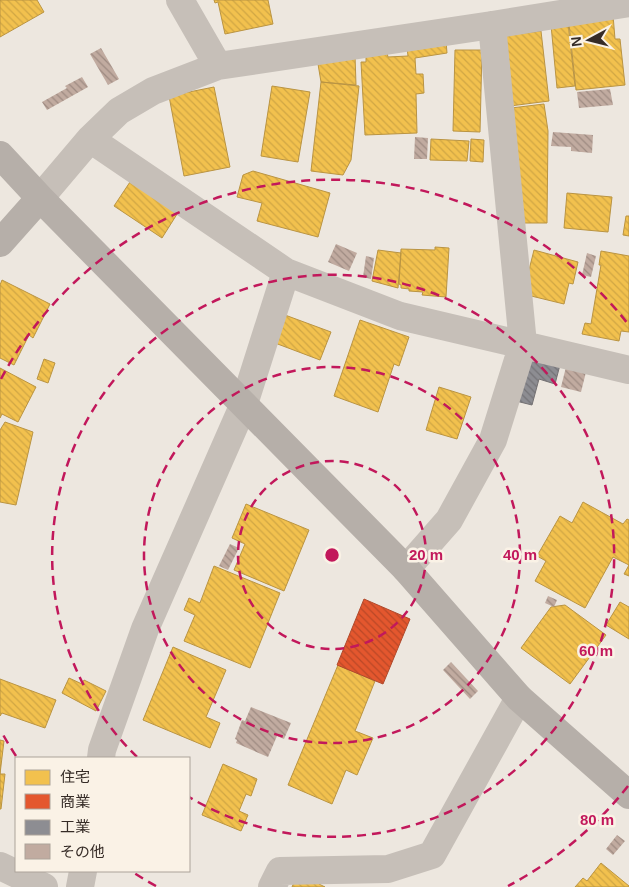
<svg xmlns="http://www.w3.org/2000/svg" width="629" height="887" font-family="Helvetica,'Noto Sans JP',sans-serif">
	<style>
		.homes { fill: url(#homes-back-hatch); stroke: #ba9442 }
		.shops { fill: url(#shops-back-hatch); stroke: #b04a2c }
		.industry { fill: url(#industry-back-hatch); stroke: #737072 }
		.building { fill: url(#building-back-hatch) }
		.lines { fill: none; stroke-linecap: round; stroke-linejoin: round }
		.street { stroke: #c6bfb8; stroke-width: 28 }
		.secondary { stroke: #b6afa9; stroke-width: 28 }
		.ring { fill: none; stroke: #c2185b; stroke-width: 2.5; stroke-dasharray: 9 6 }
		.centre { fill: #c2185b; stroke: #faf2e6; stroke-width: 2.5 }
		.ring-label { font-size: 15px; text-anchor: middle; font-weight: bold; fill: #c2185b; stroke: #faf2e6; stroke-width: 5; stroke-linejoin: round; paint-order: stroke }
	</style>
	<defs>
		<pattern id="homes-back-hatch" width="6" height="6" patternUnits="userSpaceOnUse" patternTransform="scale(1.25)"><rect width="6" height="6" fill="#f2c14e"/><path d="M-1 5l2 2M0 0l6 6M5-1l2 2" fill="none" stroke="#d0a644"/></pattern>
		<pattern id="shops-back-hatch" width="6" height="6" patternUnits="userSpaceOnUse" patternTransform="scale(1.25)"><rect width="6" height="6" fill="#e4572e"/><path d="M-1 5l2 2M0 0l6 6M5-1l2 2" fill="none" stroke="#ba4827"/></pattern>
		<pattern id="industry-back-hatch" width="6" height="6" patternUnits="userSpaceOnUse" patternTransform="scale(1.25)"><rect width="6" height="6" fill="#8d8d92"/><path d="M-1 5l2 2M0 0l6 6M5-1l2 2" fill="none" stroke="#747377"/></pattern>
		<pattern id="building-back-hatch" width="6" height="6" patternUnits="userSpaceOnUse" patternTransform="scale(1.25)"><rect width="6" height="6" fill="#c1aba0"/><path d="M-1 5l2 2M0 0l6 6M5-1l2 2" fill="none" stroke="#9e8b82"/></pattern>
	</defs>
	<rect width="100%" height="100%" fill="#ede7df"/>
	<!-- homes -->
	<path class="homes" d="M0 0H37L44 12 0 37Z
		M214 0H268L273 24 225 34 218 2 215 3Z
		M613 15 615 39H620L625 85 576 90 569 24Z
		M568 23 575 86 557 88 551 25Z
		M504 31 525 33 541 31 549 101 502 107Z
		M446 41 447 53 415 58 416 74H423L424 93 416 94 417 133 365 135 361 62H366V54L387 53 388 57 408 56 407 47Z
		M455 50H482L480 132 453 131Z
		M355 55 356 85 321 82 317 58Z
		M321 82 359 86 351 160 343 175 311 171Z
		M272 86 310 92 298 162 261 156Z
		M214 87 230 167 184 176 169 96Z
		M544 104 548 131 547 223H504L503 109Z
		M431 139 469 141 467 161 430 160Z
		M471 139 484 140 483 162 470 161Z
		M253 171 330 193 318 237 257 221 262 203 237 197 243 175Z
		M130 182 179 211 162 238 114 206Z
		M567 193 612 197 608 232 564 228Z
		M626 216H629V236L623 235Z
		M435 247 449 248 446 297 422 295 423 292 409 291V289L401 288V285L399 284 401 249 435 250Z
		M378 250 401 253 398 288 372 281Z
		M534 250 578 262 573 284 569 283 564 304 523 294Z
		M601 251 629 256V332L621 331 619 341 582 334 585 323 591 324 601 265H599Z
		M2 280 50 304 33 338 29 335 14 365 0 358V285Z
		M285 315 331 332 320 360 275 343Z
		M360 320 409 337 399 366 394 364 378 412 334 396Z
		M44 359 55 363 48 383 37 379Z
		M0 368 36 387 18 422 2 414 0 418Z
		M439 387 471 397 457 439 426 430Z
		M5 422 33 432 16 505 0 502V430Z
		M583 502 623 524 627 519 629 520V576L624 574 629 565 613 557 585 608 535 581 546 561 537 556 560 516 572 523Z
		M246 504 309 530 284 591 234 570 245 544 232 538Z
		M214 566 280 593 250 668 184 641 195 615 184 610 189 598 200 603Z
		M620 602 629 607V639L606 625Z
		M565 605 606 635 570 684 521 648 551 607Z
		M173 647 226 670 206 717 220 723 210 748 143 720Z
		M338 665 375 681 355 731 373 738 357 775 346 770 332 804 288 785Z
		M69 678 82 684 84 680 106 691 96 711 62 693Z
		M0 679 56 700 45 728 2 713 0 716Z
		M0 740 4 741 0 774H5L1 809H0Z
		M223 764 257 779 251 796 246 794 239 811 248 815 241 831 202 815Z
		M601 863 629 886V887H575L583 878 587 881Z
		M299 871 320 881 319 884 325 887H292Z"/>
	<!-- shops -->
	<path class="shops" d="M364 599 410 619 383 684 337 665Z"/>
	<!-- industry -->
	<path class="industry" d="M530 354 561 361 555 384 539 379 532 405 512 400Z"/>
	<!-- building -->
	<path class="building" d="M101 48 119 79 108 85 90 54Z
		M82 77 88 87 47 110 42 102 67 88 65 86Z
		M610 89 613 105 579 108 577 92Z
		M553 132 593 135 592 153 571 151V147L551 146Z
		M415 137 428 138 427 159H414Z
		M336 244 357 253 349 271 328 262Z
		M587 253 596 256 591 277 582 275Z
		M366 256 374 258 371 279 363 277Z
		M567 363 587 368 581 392 561 387Z
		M230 544 239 548 228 570 219 566Z
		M548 596 557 600 554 607 545 603Z
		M451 662 478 691 470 699 443 670Z
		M251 707 291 723 284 739 277 736 268 757 236 743 237 740 235 739 242 720 245 721Z
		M617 835 625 841 613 855 606 849Z"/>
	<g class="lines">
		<!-- street -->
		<path class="street" d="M180 0 218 66 492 25 629 3
			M90 139 286 272 244 404 145 629 102 750 101 758
			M40 198 90 139 119 111 153 91 218 66
			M286 272 400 316 629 370
			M406 569 449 520 493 440 523 344 492 25
			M0 866 44 887
			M80 887 83 871
			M272 887 280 871 388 869 432 855 519 698"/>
		<!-- secondary -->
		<path class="secondary" d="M0 155 40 198 406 569 519 698 629 795
			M0 243 40 198"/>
	</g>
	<!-- distance rings -->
	<g class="ring">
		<circle cx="332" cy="555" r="94"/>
		<circle cx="332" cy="555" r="188"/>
		<path d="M137 757A281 281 0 1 1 189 797"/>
		<path d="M628 786A375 375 0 0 1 508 886M156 886A375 375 0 0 1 131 871M16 756A375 375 0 0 1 1 731M1 379A375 375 0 0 1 628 324"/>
	</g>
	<circle cx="332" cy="555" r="8" class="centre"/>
	<g class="ring-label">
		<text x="426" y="560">20 m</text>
		<text x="520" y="560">40 m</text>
		<text x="596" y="656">60 m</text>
		<text x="597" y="825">80 m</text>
	</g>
	<!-- legend -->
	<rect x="15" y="757" width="175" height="115" fill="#faf2e6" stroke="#aca39a"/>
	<rect x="25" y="770" width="25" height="15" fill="#f2c14e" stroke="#aca39a"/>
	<text x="60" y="782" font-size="15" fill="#362c27">住宅</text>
	<rect x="25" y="794" width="25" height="15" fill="#e4572e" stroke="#aca39a"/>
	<text x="60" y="807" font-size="15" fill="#362c27">商業</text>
	<rect x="25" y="820" width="25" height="15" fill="#8d8d92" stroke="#aca39a"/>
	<text x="60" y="832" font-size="15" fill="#362c27">工業</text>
	<rect x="25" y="844" width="25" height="15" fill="#c1aba0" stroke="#aca39a"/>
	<text x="60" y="857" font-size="15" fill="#362c27">その他</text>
	<!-- north arrow -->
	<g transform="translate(589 40) rotate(263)" stroke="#faf2e6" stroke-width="4" paint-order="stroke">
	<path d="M0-4L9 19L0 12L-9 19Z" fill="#362c27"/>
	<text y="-8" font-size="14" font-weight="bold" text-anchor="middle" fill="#362c27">N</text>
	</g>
</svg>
